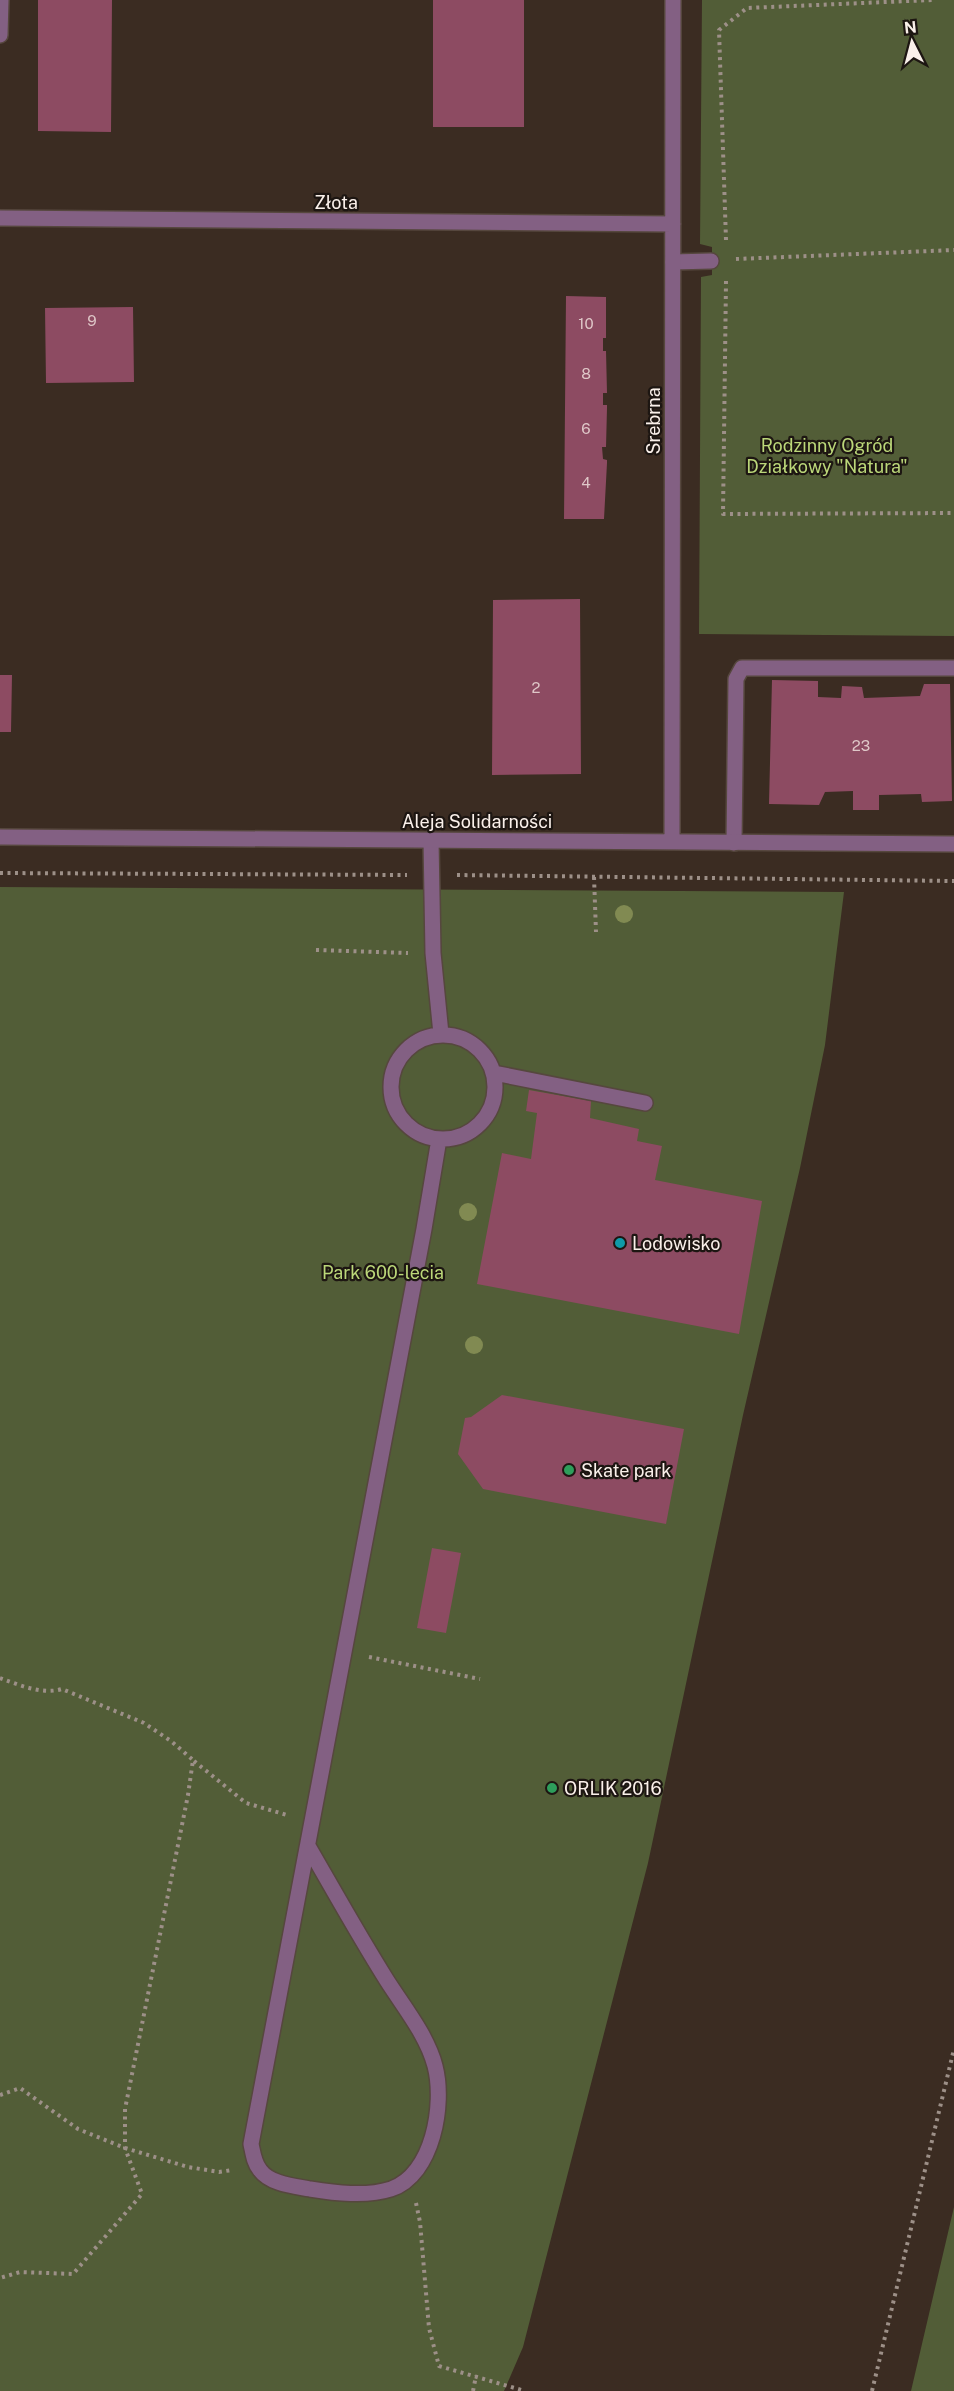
<svg xmlns="http://www.w3.org/2000/svg" width="954" height="2391" font-family="'Public Sans',sans-serif">
	<style>
		.green { fill: #525d37 }
		.building { fill: #8d4b62 }
		.lines { fill: none; stroke-linecap: round; stroke-linejoin: round }
		.lane-casing { stroke: #56473e; stroke-width: 18 }
		.street-casing { stroke: #56473e; stroke-width: 18 }
		.path { stroke: #9d9088; stroke-width: 4; stroke-dasharray: 3 4.5; stroke-linecap: butt }
		.lane { stroke: #836083; stroke-width: 15 }
		.street { stroke: #836083; stroke-width: 15 }
		.tree { fill: #818a52 }
		.culture-dot { fill: #0f9aa8; stroke: #1d1612; stroke-width: 2 }
		.leisure-dot { fill: #2e9e5b; stroke: #1d1612; stroke-width: 2 }
		.labels { text-anchor: middle; dominant-baseline: central; stroke-width: 4.5; stroke-linejoin: round; paint-order: stroke }
		.number-label { font-size: 15px; fill: #dfc7c8 }
		.street-label { font-size: 18px; fill: #faf0ea; stroke: #1d1612 }
		.park-label { font-size: 18px; fill: #bbd779; stroke: #1d1612 }
		.poi-label { font-size: 18px; fill: #faf0ea; stroke: #1d1612; text-anchor: start }
	</style>
	<rect width="100%" height="100%" fill="#3b2c22"/>
	<!-- green -->
	<path class="green" d="M702 0H954V636L699 634 701 277 712 275V247L700 244Z
		M0 887 844 892 825 1045 800 1168 743 1415 648 1863 523 2347 504 2391H0Z
		M954 2207V2391H911Z"/>
	<!-- building -->
	<path class="building" d="M38 0H112L111 132 38 131Z
		M433 0H524V127H433Z
		M566 296 606 297V338H603V351H606L607 393H603V405H607V408L606 447H602L603 459 607 460V463L604 519H564Z
		M133 307 134 382 46 383 45 308Z
		M580 599 581 774 492 775 493 600Z
		M0 675H12L11 732H0Z
		M772 680 818 681V697L841 698 842 686 862 687 864 698 920 696 924 684H950L952 801 922 802 921 794 879 795V810H853V791L825 792 819 805 769 804Z
		M529 1090 591 1101 590 1118 639 1129 637 1141 662 1146 655 1180 762 1201 739 1334 477 1284 502 1153 531 1159 537 1113 526 1111Z
		M502 1395 684 1429 666 1524 483 1489 458 1454 465 1418 471 1417Z
		M432 1548 461 1553 446 1633 417 1628Z"/>
	<g class="lines">
		<defs>
			<path id="lane" d="M0 35 1 0
				M673 262 711 261
				M431 840 433 953 441 1034
				M734 843 736 679 742 668H954
				M391 1087a52 52 0 1 1 104 0a52 52 0 1 1-104 0Z
				M494 1073 645 1103
				M308 1846C334 1891 359 1936 386 1979 403 2006 427 2035 435 2066 445 2104 433 2175 391 2189 366 2197 335 2193 310 2189 294 2186 270 2184 260 2170 254 2163 253 2153 251 2144L424 1229 439 1139"/>
			<path id="street" d="M0 218 673 224
				M0 837 954 844
				M672 842 673 0"/>
		</defs>
		<!-- lane casing -->
		<use href="#lane" class="lane-casing"/>
		<!-- street casing -->
		<use href="#street" class="street-casing"/>
		<!-- path -->
		<path class="path" d="M726 240 719 30 747 8 932 0
			M736 259 954 250
			M726 281 723 514 954 513
			M0 873 407 875
			M457 875 954 881
			M594 877 596 932
			M316 950 408 953
			M369 1657 480 1679
			M0 1678C19 1685 42 1695 62 1689L144 1723 171 1741 193 1760 188 1795 125 2109V2148L142 2194 73 2274 20 2272 0 2278
			M194 1761 246 1803 287 1815
			M0 2095 20 2088 78 2129 125 2148 188 2167 219 2172 232 2170
			M416 2203 420 2222 429 2328 439 2366 525 2391
			M473 2391 476 2376
			M872 2391 954 2049"/>
		<!-- lane -->
		<use href="#lane" class="lane"/>
		<!-- street -->
		<use href="#street" class="street"/>
	</g>
	<!-- trees -->
	<g class="tree">
		<circle cx="624" cy="914" r="9"/>
		<circle cx="468" cy="1212" r="9"/>
		<circle cx="474" cy="1345" r="9"/>
	</g>
	<!-- markers -->
	<circle class="culture-dot" cx="620" cy="1243" r="6"/>
	<g class="leisure-dot">
		<circle cx="569" cy="1470" r="6"/>
		<circle cx="552" cy="1788" r="6"/>
	</g>
	<g class="labels">
		<!-- number labels -->
		<g class="number-label">
			<text x="92" y="320">9</text>
			<text x="586" y="323">10</text>
			<text x="586" y="373">8</text>
			<text x="586" y="428">6</text>
			<text x="586" y="482">4</text>
			<text x="536" y="687">2</text>
			<text x="861" y="745">23</text>
		</g>
		<!-- street labels -->
		<g class="street-label">
			<text x="336" y="202">Złota</text>
			<text transform="translate(653 421) rotate(-90)">Srebrna</text>
			<text x="477" y="821">Aleja Solidarności</text>
		</g>
		<!-- park labels -->
		<g class="park-label">
			<text x="827" y="445">Rodzinny Ogród<tspan x="827" dy="21">Działkowy "Natura"</tspan></text>
			<text x="383" y="1272">Park 600-lecia</text>
		</g>
		<!-- poi labels -->
		<g class="poi-label">
			<text x="632" y="1243">Lodowisko</text>
			<text x="581" y="1470">Skate park</text>
			<text x="564" y="1788">ORLIK 2016</text>
		</g>
	</g>
	<!-- north arrow -->
	<g transform="translate(912 42) rotate(354)" stroke="#1d1612" stroke-width="4.5" paint-order="stroke">
	<path d="M0-4.5L10 22L0 15L-10 22Z" fill="#faf0ea"/>
	<text y="-9" font-size="16" font-weight="bold" text-anchor="middle" fill="#faf0ea">N</text>
	</g>
</svg>
